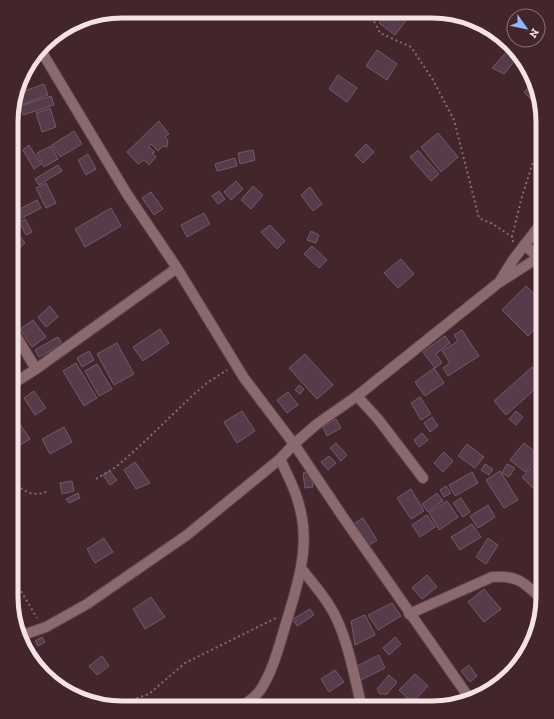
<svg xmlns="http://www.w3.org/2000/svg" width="554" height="719" font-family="'Zilla Slab',serif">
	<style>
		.building { fill: #563c4a; stroke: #755968 }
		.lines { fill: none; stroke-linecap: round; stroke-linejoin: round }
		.minor-casing { stroke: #584246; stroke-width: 12 }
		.path { stroke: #856c71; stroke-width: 2; stroke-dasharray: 2 3; stroke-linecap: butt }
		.minor { stroke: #8a696f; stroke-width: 10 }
		.rim { fill: none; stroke: #f5e2e5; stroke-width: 5 }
	</style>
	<rect width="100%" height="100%" fill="#42262c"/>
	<!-- building -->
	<path class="building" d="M197 11H214L204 20Z
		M258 11H270L271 13 263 19Z
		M387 12H408L411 14 395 35 379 23Z
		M510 48 518 57 504 74 492 68Z
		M377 50 397 64 387 80 366 66Z
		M338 75 357 88 347 102 329 89Z
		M534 83 537 94 531 99 524 92Z
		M44 84 48 95 12 108 16 94Z
		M51 96 54 105 23 115 20 106Z
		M50 108 56 127 42 132 36 113Z
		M159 121 169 134 165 137 168 140 167 147 163 146 158 151 151 144 149 147 155 152 152 153 156 157 149 165 144 160 138 164 127 152Z
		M74 131 82 144 60 157 52 145Z
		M438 133 458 157 441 172 421 147Z
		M366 144 374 152 363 163 355 155Z
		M29 145 41 164 34 169 23 150Z
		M51 146 58 159 44 167 37 153Z
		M253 150 255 160 240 164 238 153Z
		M418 150 439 174 431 181 410 157Z
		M88 154 96 169 86 175 78 160Z
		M235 158 237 166 217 171 215 164Z
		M58 165 62 171 39 185 35 179Z
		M236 181 243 189 231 200 224 192Z
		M46 183 56 203 46 208 36 188Z
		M253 186 263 195 251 209 241 200Z
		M310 187 322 204 313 211 301 195Z
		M219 191 225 199 218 204 212 196Z
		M151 192 163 209 154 215 142 198Z
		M37 200 41 208 18 220 14 212Z
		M111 208 121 226 85 247 75 229Z
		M204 213 210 224 187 237 181 225Z
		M12 215 17 223 12 225Z
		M25 219 32 232 26 235 19 222Z
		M270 225 285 241 277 249 261 232Z
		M311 231 319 235 316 243 307 240Z
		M18 234 25 243 17 250 12 244V239Z
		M312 246 327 260 319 268 304 254Z
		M401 259 414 274 398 288 384 273Z
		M526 286 543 302V321L528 336 502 310Z
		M543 290V303L537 297Z
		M50 306 58 317 46 327 38 317Z
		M33 320 46 337 32 347 20 329Z
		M160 329 169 343 143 361 133 347Z
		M462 330 479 356 448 376 443 368 450 363 442 351 458 341 454 335Z
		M445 336 450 343 436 354 442 363 435 368 423 352Z
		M58 337 62 344 39 357 35 350Z
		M117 343 134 374 114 385 97 354Z
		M89 351 94 360 82 367 77 358Z
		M305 354 333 385 317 399 289 368Z
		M76 363 97 398 84 406 63 371Z
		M97 364 112 389 99 396 85 371Z
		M532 367 543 380V382L506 415 494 401Z
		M434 368 444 383 425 396 415 382Z
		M299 385 304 389 300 394 295 390Z
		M34 391 46 408 35 415 24 398Z
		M288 392 298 405 287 413 277 400Z
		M420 397 431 414 421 420 411 403Z
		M11 411 30 439 11 451Z
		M242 411 255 431 237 443 224 422Z
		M516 411 523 417 516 425 509 419Z
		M432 417 438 426 430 432 424 423Z
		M336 419 341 428 327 436 323 427Z
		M64 427 72 442 50 454 42 439Z
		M422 433 428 440 419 447 414 440Z
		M336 443 347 455 341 461 330 448Z
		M524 443 539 455 525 472 510 460Z
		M467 444 484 457 475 468 458 456Z
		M444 452 453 461 443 472 434 463Z
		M543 455V490L539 494 522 477Z
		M329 456 336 463 328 470 321 462Z
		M135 462 150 483 136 489 124 470Z
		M485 464 493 469 489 475 481 470Z
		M507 464 515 468 509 477 502 473Z
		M110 471 117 480 110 485 103 475Z
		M311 471 313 487 305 488 303 473Z
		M500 471 518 500 504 508 486 480Z
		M472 472 478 483 455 496 449 485Z
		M72 481 74 491 62 494 60 483Z
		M446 486 451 493 444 497 440 490Z
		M411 489 424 511 411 519 397 498Z
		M78 493 80 498 69 503 66 499Z
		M437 493 443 501 428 512 422 504Z
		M461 498 470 512 463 517 453 503Z
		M447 501 458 517 439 530 429 513Z
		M488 505 495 517 478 528 470 516Z
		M427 515 435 527 420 537 412 525Z
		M363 518 377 540 365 548 350 526Z
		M472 524 481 537 460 550 451 537Z
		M104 538 113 552 95 563 87 549Z
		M488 538 498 545 486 564 476 557Z
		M427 575 437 587 422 599 412 588Z
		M484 589 501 609 484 622 468 602Z
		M151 597 165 617 145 629 133 609Z
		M392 603 401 616 378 630 368 615Z
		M310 609 314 615 297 626 293 619Z
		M365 615 375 635 355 645 351 621Z
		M42 637 45 642 38 646 35 641Z
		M395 637 401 644 389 655 383 648Z
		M37 652 43 663 39 665 31 656Z
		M379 655 385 668 361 680 355 667Z
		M102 656 109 666 97 675 89 666Z
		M469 665 477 676 470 682 461 671Z
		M335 670 344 682 329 692 321 679Z
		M415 674 428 686 412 703 399 690Z
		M389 675 397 682 387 694H380L377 689Z"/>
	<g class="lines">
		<defs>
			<path id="minor" d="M40 49 127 194 177 268 244 378 294 444 343 517 470 699
				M500 281 513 260 543 221
				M12 329 36 369
				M11 385 36 369 177 268
				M357 396 378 419 423 478
				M301 568C310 580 321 592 329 605 347 632 354 676 362 708
				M409 614 492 577C519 575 524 583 543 600
				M20 636 46 627 87 604 187 535 280 459 294 444 317 424 357 396 497 284 539 257 524 245
				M240 707C248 702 255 698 261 689 272 672 278 650 284 630 294 596 307 560 303 525 300 499 291 482 280 459"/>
		</defs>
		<!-- minor casing -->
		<use href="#minor" class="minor-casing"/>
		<!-- path -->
		<path class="path" d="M371 12 372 17 380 33 411 47 433 80 454 120 479 218 493 224 515 239
			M513 242 512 237 521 200 532 165 543 147
			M96 479 116 467 142 444 193 395 207 383 227 370
			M11 486C23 487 20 489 30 493 36 495 43 493 49 491
			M11 574 37 618
			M113 707 117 705 149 694 185 663 276 618"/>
		<!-- minor -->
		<use href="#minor" class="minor"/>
	</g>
	<!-- crop -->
	<path d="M0 0H554V719H0ZM122 18H432A104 104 0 0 1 536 122V597A104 104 0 0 1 432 701H122A104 104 0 0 1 18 597V122A104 104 0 0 1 122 18Z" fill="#42262c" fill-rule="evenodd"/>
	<path class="rim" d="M122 18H432A104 104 0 0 1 536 122V597A104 104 0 0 1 432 701H122A104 104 0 0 1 18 597V122A104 104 0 0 1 122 18Z"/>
	<!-- north arrow -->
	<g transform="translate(526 28) rotate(123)"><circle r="19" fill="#42262c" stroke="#8a7176"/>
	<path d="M0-3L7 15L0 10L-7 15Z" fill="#92b7fd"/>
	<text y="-6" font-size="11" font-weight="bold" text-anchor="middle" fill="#f5e2e5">N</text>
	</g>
</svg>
